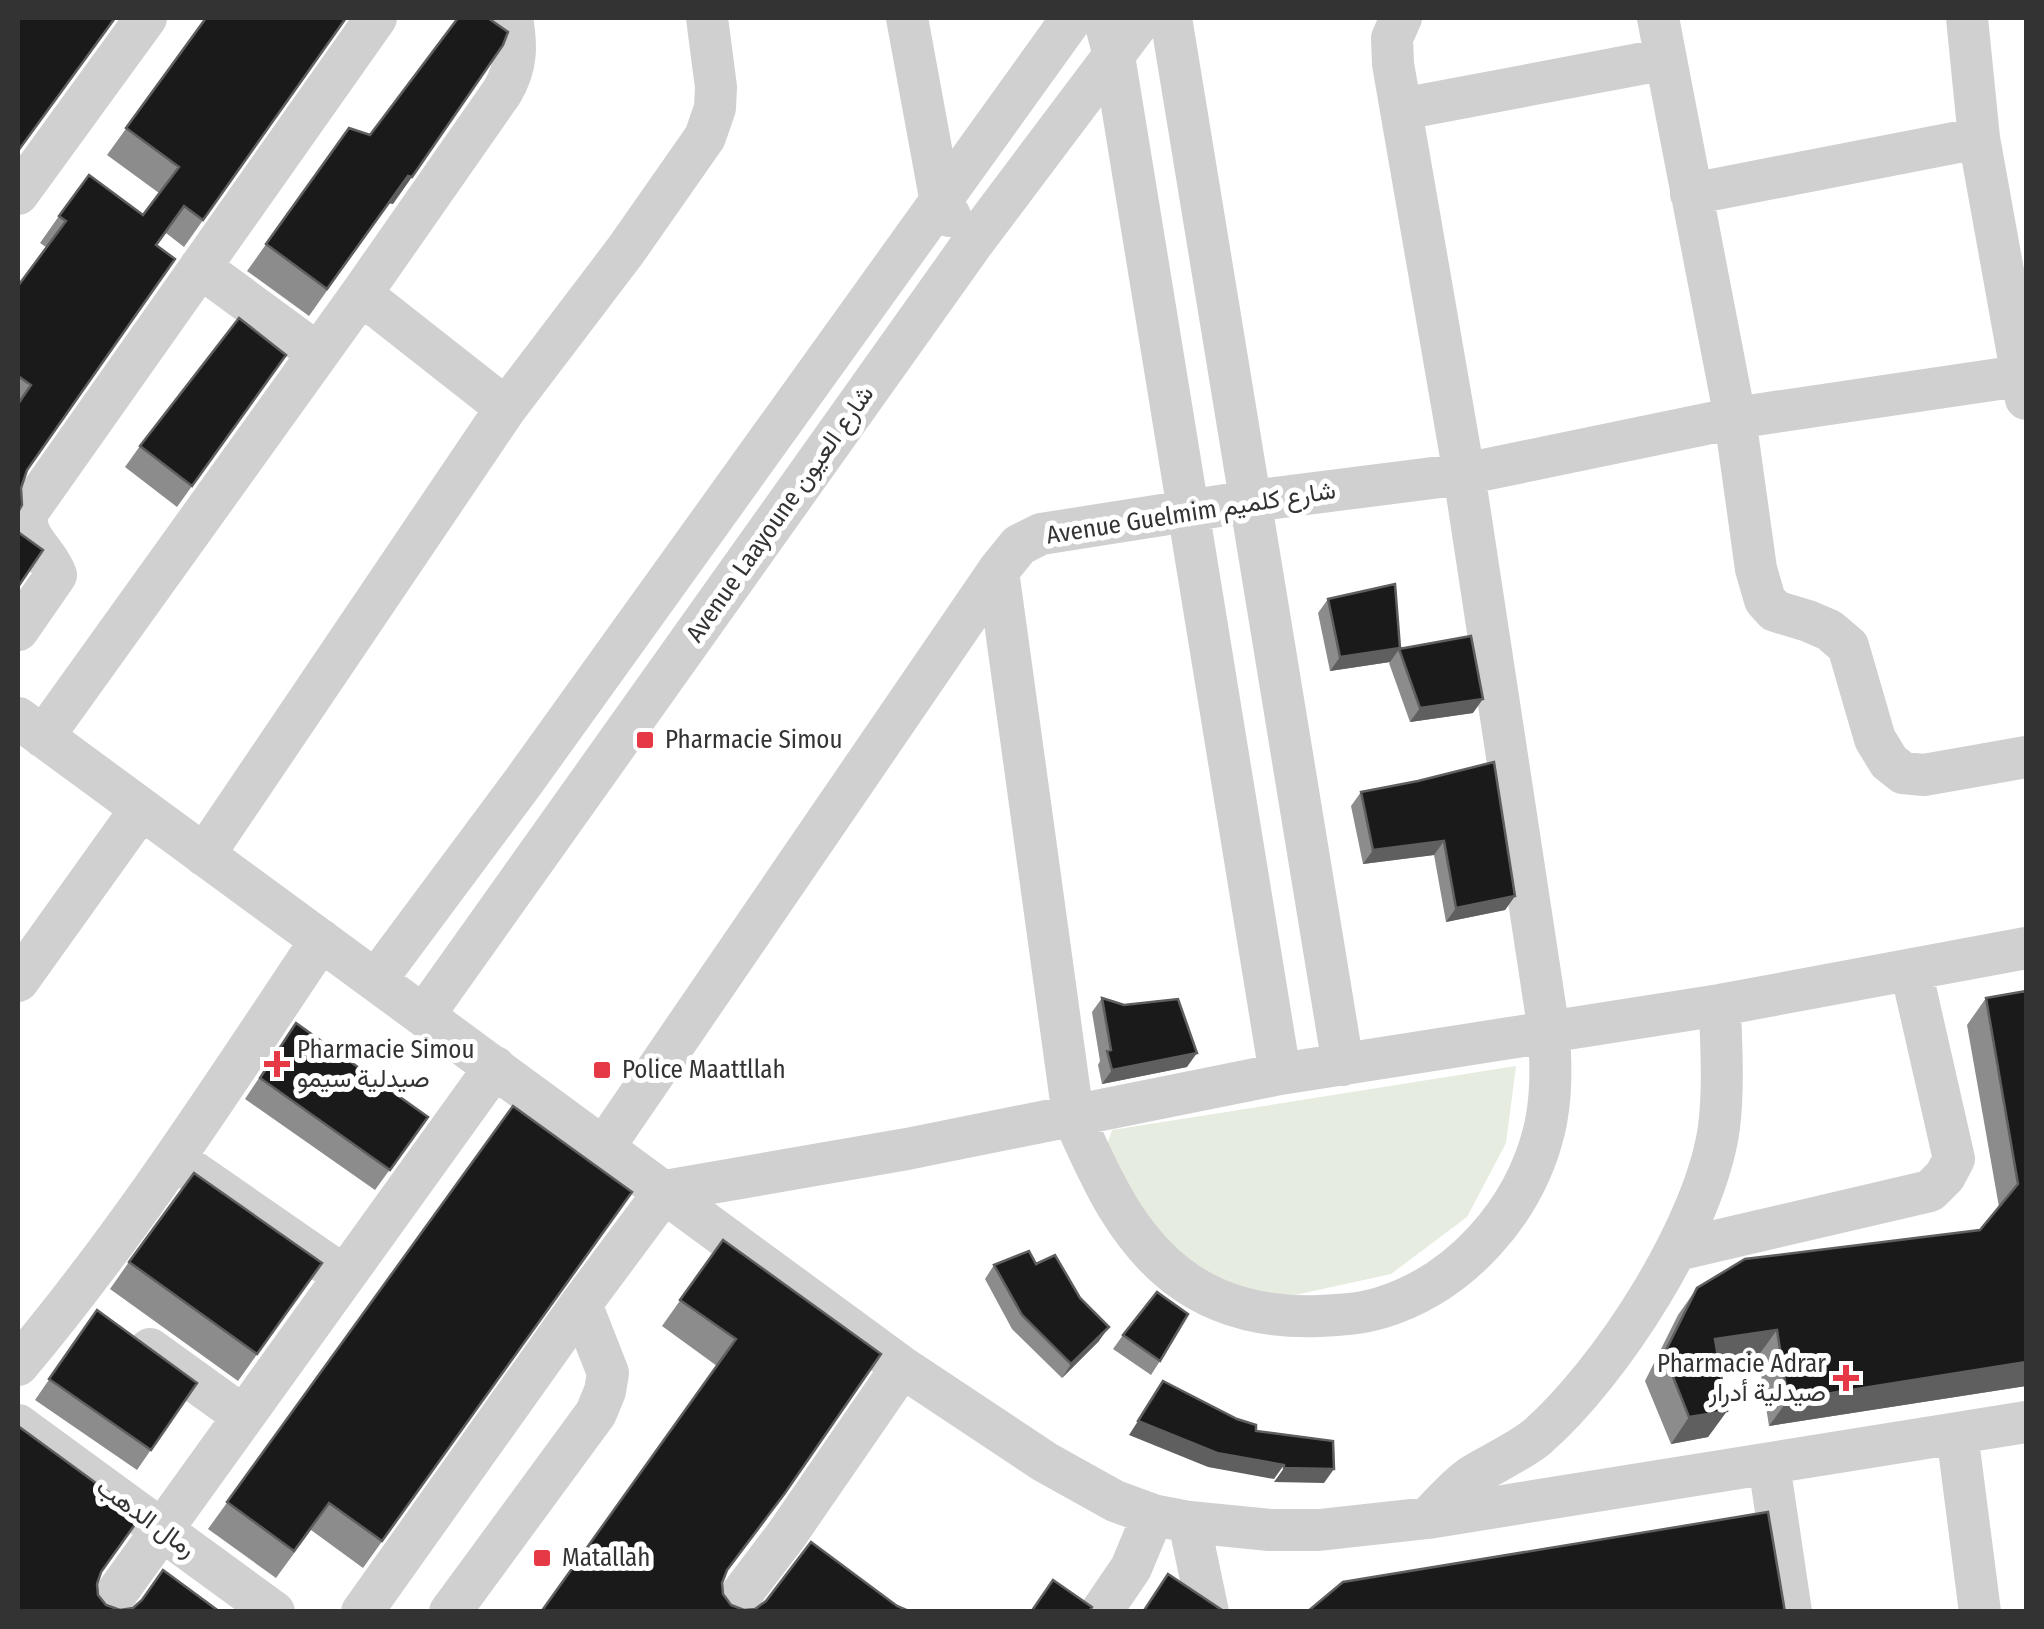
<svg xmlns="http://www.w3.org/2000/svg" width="2044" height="1629" font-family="'Fira Sans Condensed',Vazirmatn,sans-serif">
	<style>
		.green { fill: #e6ecdf }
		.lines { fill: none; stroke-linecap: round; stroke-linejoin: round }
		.minor { stroke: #d0d0d0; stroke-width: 42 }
		.wall { fill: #8c8c8c }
		.shaded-wall { fill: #5f5f5f }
		.building { fill: #1a1a1a; stroke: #5f5f5f; stroke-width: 2.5 }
		.poi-dot { fill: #e63946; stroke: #fff; stroke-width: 4 }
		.labels { text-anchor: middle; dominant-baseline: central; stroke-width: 10; stroke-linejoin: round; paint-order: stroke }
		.street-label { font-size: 25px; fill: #333; stroke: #fff }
		.poi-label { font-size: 25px; fill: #333; stroke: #fff; text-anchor: start }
	</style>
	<rect width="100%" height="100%" fill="#fff"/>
	<!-- green -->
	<path class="green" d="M1516 1066 1506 1143 1467 1217 1391 1274 1286 1297 1204 1284 1139 1230 1107 1145 1112 1130Z"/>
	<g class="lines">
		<!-- minor -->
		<path class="minor" d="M907 18 941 203 950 216
			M1104 18 1114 56 1280 1074
			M1171 18 1343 1065
			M1658 18 1735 418 1756 569 1765 600 1775 611 1808 621 1829 630 1848 646 1875 739 1889 762 1903 773 1924 775 2026 757
			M1967 18 1979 138 2026 399
			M1402 109 1666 59
			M18 194 146 18
			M1691 194 1979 138
			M200 267 317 353
			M361 294 506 408
			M998 571 1073 1116C1099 1174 1124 1234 1176 1275 1217 1307 1268 1318 1319 1316 1340 1315 1360 1314 1380 1308 1460 1284 1524 1212 1544 1131 1552 1098 1551 1065 1549 1032L1464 474 1393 64 1392 38 1401 18
			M18 630 56 575C48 551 19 536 29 510L376 18
			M18 718 902 1367 1045 1462 1115 1501 1153 1515 1189 1522 1270 1530H1319L1428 1518 2026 1422
			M43 737 361 294 502 92C517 67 517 46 512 18
			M204 855 506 408 626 250 705 137 715 108 716 87 707 18
			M376 980 524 781 1072 18
			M18 981 141 809
			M424 1015 972 244 1142 18
			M604 1147 998 571 1019 545 1041 534 1251 501 1464 474 1735 418 2026 375
			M175 1159 344 1276
			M1677 1250 1930 1191 1945 1176 1954 1159 1911 970
			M150 1349 243 1416
			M18 1365C130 1232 224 1085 321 940
			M18 1425 274 1612
			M1957 1433 1980 1612
			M1769 1464 1791 1612
			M1428 1518C1442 1504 1456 1487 1472 1476 1493 1463 1517 1453 1537 1437 1611 1372 1706 1225 1719 1127 1724 1087 1721 1045 1720 1005
			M1189 1522 1208 1612
			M103 1612 495 1067
			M362 1612 581 1304 665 1191 907 1149 1280 1074 1720 1005 2026 948
			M450 1612 596 1413 605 1391 608 1373 581 1304
			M728 1612 787 1534 902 1367
			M1101 1612 1131 1568 1153 1515"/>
	</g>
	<!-- wall -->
	<path class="wall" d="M206 18H346L184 247 166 233 157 245 27 470 21 488 18 512V286L46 247 40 243 59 216 143 215 159 193 107 155Z
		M349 128 393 204 389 203 309 316 247 271Z
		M286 355 177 507 125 467 140 446Z
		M1328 599 1399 649 1473 713 1410 722 1389 663 1390 662 1330 671 1318 613Z
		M1418 781 1515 896 1505 910 1446 922 1434 855 1363 864 1351 806 1361 792Z
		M2026 991V1386L1769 1426 1758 1356 1719 1362 1727 1411 1708 1437 1671 1444 1645 1381 1678 1315 1697 1288 1980 1230 1999 1207 1967 1025 1986 998Z
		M1102 998 1187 1067 1102 1084 1098 1065 1100 1061 1092 1012Z
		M296 1023 428 1117 375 1190 245 1099Z
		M513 1106 632 1192 363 1568 311 1530 276 1578 208 1529Z
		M723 1240 767 1519 725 1574 722 1583 723 1594 731 1605 744 1610 897 1606 911 1612H541L717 1366 662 1326Z
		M129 1262 322 1263 238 1381 110 1289Z
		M1036 1264 1099 1341 1062 1378 1012 1329 985 1279 994 1265Z
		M97 1310 197 1383 137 1470 35 1400Z
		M1123 1335 1160 1361 1151 1375 1113 1349Z"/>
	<!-- shaded-wall -->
	<path class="shaded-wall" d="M408 176 412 177 393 204 389 203 309 316Z
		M1400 648 1390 662 1330 671 1340 657Z
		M1483 699 1473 713 1410 722 1420 708Z
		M1444 841 1434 855 1363 864 1373 850Z
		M1515 896 1505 910 1446 922 1456 908Z
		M1197 1053 1187 1067 1102 1084 1112 1070Z
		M1109 1327 1099 1341 1062 1378 1071 1364Z
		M1777 1330 1758 1356 1697 1366 1715 1339Z
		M2026 1362V1386L1769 1426 1788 1400Z
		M1727 1411 1708 1437 1671 1444 1689 1417Z
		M1138 1421 1284 1465 1274 1479 1208 1467 1129 1435Z
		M1284 1468 1334 1469 1324 1483 1274 1482Z"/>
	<!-- building -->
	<path class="building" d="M18 18H115L18 151Z
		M206 18H346L203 220 184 206 156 245 175 259 27 470 21 488 22 505 18 512V404L31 385 18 376V286L66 221 59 216 89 175 143 215 179 167 126 128Z
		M458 18H488L508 32 503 45 412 177 408 176 327 289 266 244 349 128 370 135Z
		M239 318 286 355 192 486 140 446Z
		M18 532 43 550 18 587Z
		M1395 584 1400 648 1340 657 1328 599Z
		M1471 636 1483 699 1420 708 1399 649Z
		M1494 762 1515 896 1456 908 1444 841 1373 850 1361 792 1418 781Z
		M2026 991V1362L1788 1400 1777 1330 1715 1339 1727 1411 1689 1417 1664 1354 1697 1288 1745 1259 1980 1230 2018 1184 1986 998Z
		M1102 998 1124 1005 1178 999 1197 1053 1112 1070 1107 1051 1111 1050Z
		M296 1023 428 1117 390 1170 260 1078Z
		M513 1106 632 1192 382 1541 329 1503 294 1551 227 1502Z
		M194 1173 322 1263 257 1354 129 1262Z
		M723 1240 881 1354 785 1493 727 1570 722 1583 723 1594 731 1605 744 1610 755 1609 766 1601 811 1542 897 1606 911 1612H541L736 1339 680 1300Z
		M1029 1251 1036 1264 1055 1255 1080 1298 1109 1327 1071 1364 1022 1315 994 1265Z
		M1157 1292 1188 1314 1160 1361 1123 1335Z
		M97 1310 197 1383 151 1450 49 1379Z
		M1163 1381 1237 1419 1256 1425V1431L1333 1441 1334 1469 1284 1468V1465L1217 1453 1138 1421Z
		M18 1426 141 1516 101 1572 97 1584 98 1595 106 1605 120 1610 133 1608 142 1600 163 1570 220 1612H18Z
		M1768 1512 1785 1612H1307L1343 1582Z
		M1168 1574 1225 1612H1143Z
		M1053 1580 1092 1607 1089 1612H1031Z"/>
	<!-- markers -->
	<g class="poi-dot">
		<rect x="635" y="730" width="20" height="20" rx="5"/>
		<path d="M272 1049h10v10h10v10h-10v10h-10v-10h-10v-10h10z"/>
		<rect x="592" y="1060" width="20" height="20" rx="5"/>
		<path d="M1841 1363h10v10h10v10h-10v10h-10v-10h-10v-10h10z"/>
		<rect x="532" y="1548" width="20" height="20" rx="5"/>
	</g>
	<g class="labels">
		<!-- street labels -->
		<g class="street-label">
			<text transform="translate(1191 513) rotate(-9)">Avenue Guelmim شارع كلميم</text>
			<text transform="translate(780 514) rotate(-55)">Avenue Laayoune شارع العيون</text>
			<text transform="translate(146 1518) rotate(36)">رمال الدهب</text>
		</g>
		<!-- poi labels -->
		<g class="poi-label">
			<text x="665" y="740">Pharmacie Simou</text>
			<text x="297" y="1050">Pharmacie Simou<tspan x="297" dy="29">صيدلية سيمو</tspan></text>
			<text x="622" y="1070">Police Maattllah</text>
			<text x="1826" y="1364" text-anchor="end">Pharmacie Adrar<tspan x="1826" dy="29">صيدلية أدرار</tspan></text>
			<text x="562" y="1558">Matallah</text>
		</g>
	</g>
	<!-- border -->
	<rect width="2044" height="1629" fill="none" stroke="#333333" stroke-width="40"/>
</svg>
